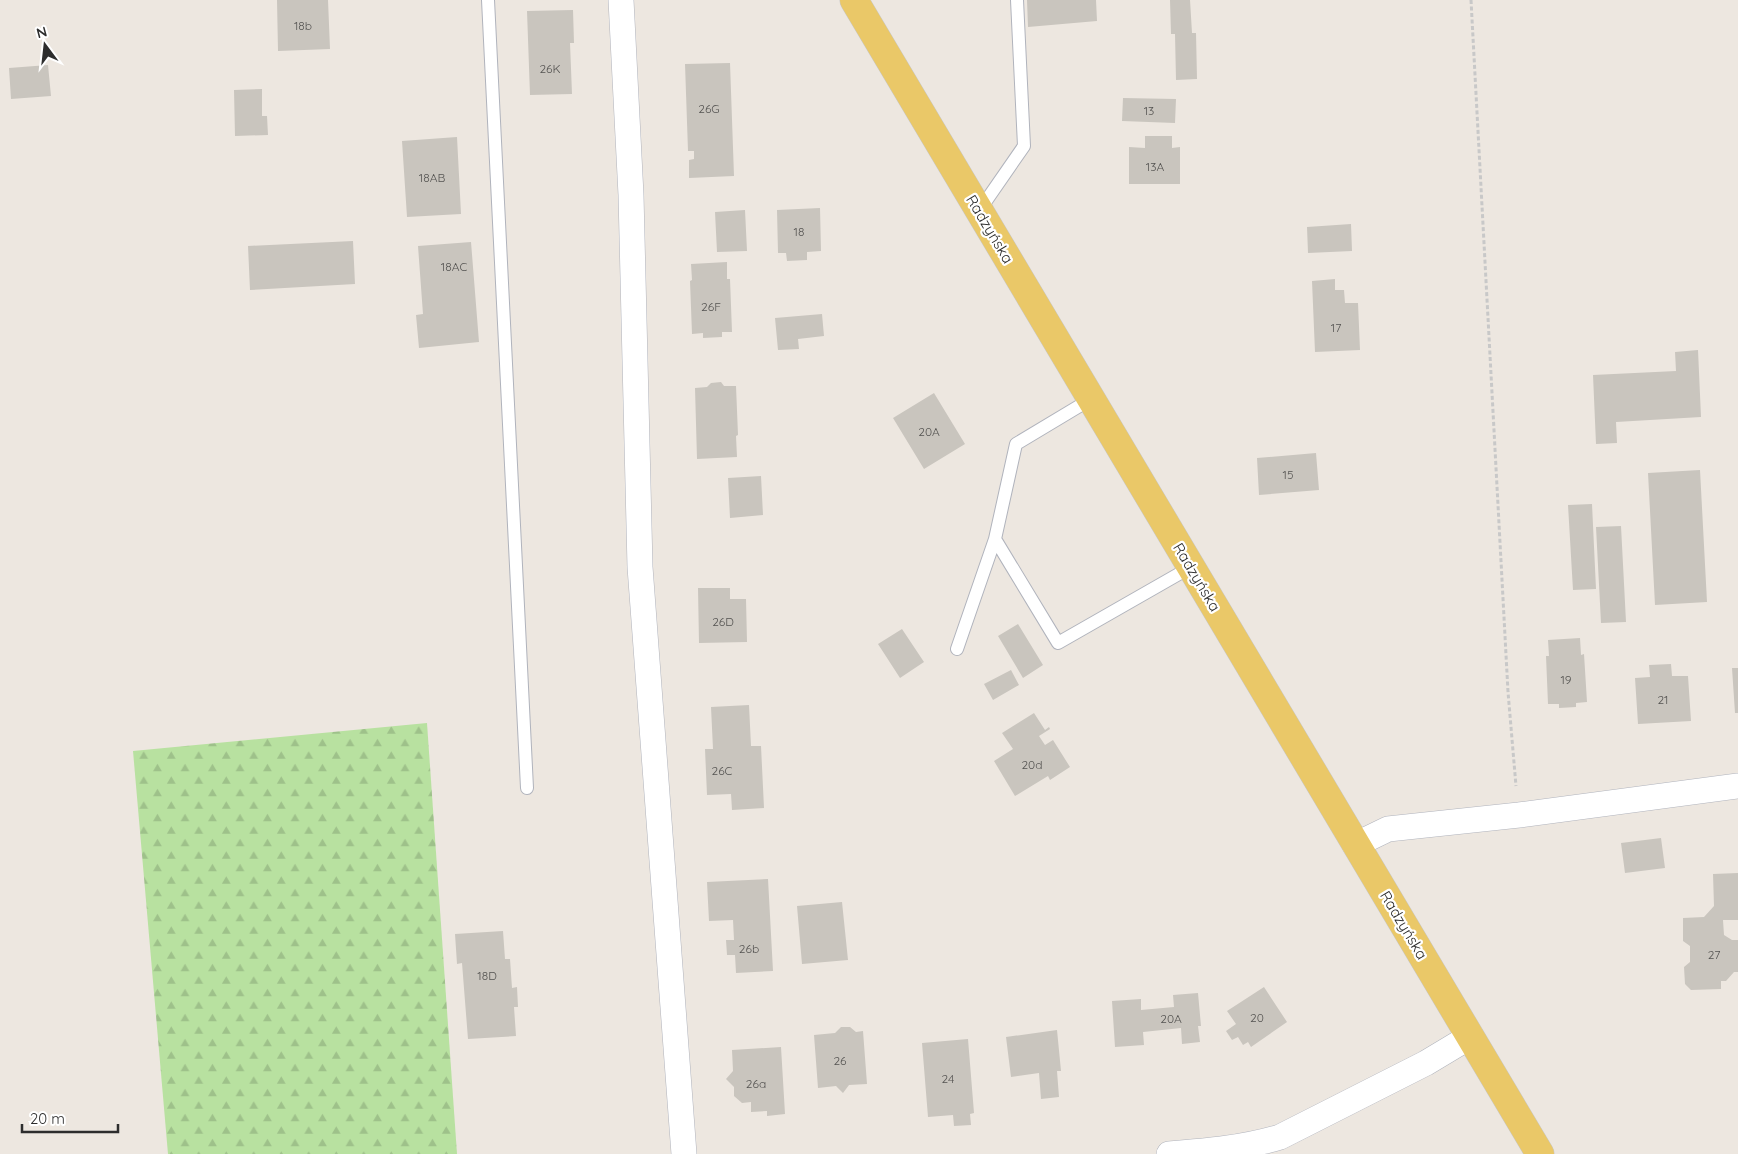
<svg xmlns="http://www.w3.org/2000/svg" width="1738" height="1154" font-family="Quicksand,sans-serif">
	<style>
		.forest { fill: url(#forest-firs) }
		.building { fill: #c9c5be }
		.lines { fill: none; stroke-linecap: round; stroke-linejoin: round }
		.lane-casing { stroke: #b0b3bc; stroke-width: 14 }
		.street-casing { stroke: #b0b3bc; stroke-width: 26 }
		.primary-casing { stroke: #c8c8c8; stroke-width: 29 }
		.path { stroke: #c8c8c8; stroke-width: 3; stroke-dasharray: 4 2.5; stroke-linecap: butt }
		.lane { stroke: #fff; stroke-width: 12 }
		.street { stroke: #fff; stroke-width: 25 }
		.primary { stroke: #eac868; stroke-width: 28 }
		.labels { text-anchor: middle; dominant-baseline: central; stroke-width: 4.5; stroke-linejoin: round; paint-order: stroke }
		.number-label { font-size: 12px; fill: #545351 }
		.street-label { font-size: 15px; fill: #2d2d2d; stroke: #fff }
	</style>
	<defs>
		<pattern id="forest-firs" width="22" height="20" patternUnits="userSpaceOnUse" patternTransform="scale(1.25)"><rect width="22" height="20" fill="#b8e1a0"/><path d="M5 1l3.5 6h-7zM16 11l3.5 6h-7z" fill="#9ec18a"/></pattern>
	</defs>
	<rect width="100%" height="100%" fill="#ede7e0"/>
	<!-- forest -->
	<path class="forest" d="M427 723 457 1154H168L133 751Z"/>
	<!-- building -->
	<path class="building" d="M277 0H328L330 49 278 51Z
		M1027 0H1096L1097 21 1028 27Z
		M1170 0H1190L1192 33H1196L1197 79 1176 80 1175 34H1171Z
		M573 10 574 43H570L572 94 530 95 527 11Z
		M730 63 734 176 689 178V160L694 159V151H688L685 64Z
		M48 65 51 96 11 99 9 68Z
		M262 89V116H267L268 135 235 136 234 90Z
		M1123 98 1176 99 1175 123 1122 121Z
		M1145 136H1172V148L1180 147V184H1129V147L1145 148Z
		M457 137 461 214 407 217 402 141Z
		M820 208 821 251 807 252V260L787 261 786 253H778L777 210Z
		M745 210 747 251 717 252 715 212Z
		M1351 224 1352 251 1308 253 1307 227Z
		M353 241 355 284 250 290 248 246Z
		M471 242 479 342 419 348 416 315 423 314 418 246Z
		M727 262V279H730L732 332H722V337L703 338V333L692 334 690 281 692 280 691 264Z
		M1335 279V290H1344L1345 303H1358L1360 350 1315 352 1312 281Z
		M822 314 824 336 798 339 799 349 778 350 775 318Z
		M1698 350 1701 417 1616 422 1617 443 1596 444 1593 375 1676 371 1675 352Z
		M721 382 724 386H736L738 435 736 436 737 457 697 459 695 388 707 387 711 383Z
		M934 393 965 444 924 469 893 418Z
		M1316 453 1319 490 1259 495 1257 458Z
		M1700 470 1707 602 1655 605 1648 473Z
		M761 476 763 515 730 518 728 478Z
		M1592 504 1596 589 1573 590 1568 505Z
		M1621 526 1626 622 1601 623 1596 527Z
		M698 588H730V599H746L747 642 699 643Z
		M1018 624 1043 665 1023 678 998 636Z
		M902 629 924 662 900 678 878 644Z
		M1580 638 1581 655 1584 654 1587 702 1576 703V707L1559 708V704H1548L1546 656H1549L1548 640Z
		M1671 664 1672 676H1688L1691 721 1638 724 1635 678 1650 677 1649 665Z
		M1732 668H1738V713H1735Z
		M1011 670 1019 685 993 700 984 684Z
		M749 705 751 746H761L764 808 732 810 731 794 707 795 705 749H713L711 707Z
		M1034 713 1045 730 1049 727 1050 729 1039 736 1045 745 1053 740 1070 767 1050 780 1048 776 1015 796 994 761 1013 749 1002 733Z
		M1661 838 1665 868 1625 873 1621 843Z
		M1738 873V920H1723L1724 935 1732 940H1738V972H1734L1726 981H1721V989L1691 990 1685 984 1684 967 1690 962V946L1683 941V918L1704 917 1714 906 1713 874Z
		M768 879 773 971 736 973 735 955H727L726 940H734L733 920 709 921 707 882Z
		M842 902 848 960 802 964 797 906Z
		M503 931 505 959H510L512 988 517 987 518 1007H514L516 1036 468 1039 462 963 457 964 455 934Z
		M1264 987 1287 1022 1251 1047 1248 1042 1243 1045 1238 1037 1232 1040 1226 1031 1236 1024 1227 1011Z
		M1198 993 1201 1026H1198L1200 1042 1182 1044 1181 1028 1143 1032 1144 1045 1115 1047 1112 1001 1141 999V1010L1174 1007 1173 995Z
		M841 1027H850L856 1032 863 1031 867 1084 849 1085 843 1093 836 1086 818 1088 814 1035 835 1033Z
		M1057 1030 1061 1071H1057L1059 1097 1041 1099 1039 1073 1011 1077 1006 1037Z
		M968 1039 974 1113 970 1114 971 1125 954 1126 953 1115 928 1117 922 1043Z
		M781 1047 785 1114 767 1116V1111L751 1112V1102L742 1103 734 1096V1087L726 1079 733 1071 732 1050Z"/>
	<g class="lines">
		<defs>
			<path id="lane" d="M488 0 527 788
				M979 211 1024 146 1017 0
				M995 539 1058 643 1191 567
				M957 649 995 539 1016 444 1091 399"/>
			<path id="street" d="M621 0 631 195 640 567 684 1154
				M1355 845 1388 829 1519 815 1738 786
				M1169 1154C1207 1151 1243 1148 1280 1137L1426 1063 1471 1036"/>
			<path id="primary" d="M854 0 1540 1154"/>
		</defs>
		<!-- lane casing -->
		<use href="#lane" class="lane-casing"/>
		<!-- street casing -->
		<use href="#street" class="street-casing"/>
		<!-- primary casing -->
		<use href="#primary" class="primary-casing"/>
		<!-- path -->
		<path class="path" d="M1471 0 1508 692 1516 786"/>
		<!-- lane -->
		<use href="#lane" class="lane"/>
		<!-- street -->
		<use href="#street" class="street"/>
		<!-- primary -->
		<use href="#primary" class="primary"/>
	</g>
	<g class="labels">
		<!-- number labels -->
		<g class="number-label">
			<text x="303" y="25">18b</text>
			<text x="550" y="68">26K</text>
			<text x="709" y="108">26G</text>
			<text x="1149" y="110">13</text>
			<text x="1155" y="166">13A</text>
			<text x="432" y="177">18AB</text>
			<text x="799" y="231">18</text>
			<text x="454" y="266">18AC</text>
			<text x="711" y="306">26F</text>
			<text x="1336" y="327">17</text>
			<text x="929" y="431">20A</text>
			<text x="1288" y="474">15</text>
			<text x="723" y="621">26D</text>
			<text x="1566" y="679">19</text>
			<text x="1663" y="699">21</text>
			<text x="1032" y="764">20d</text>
			<text x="722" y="770">26C</text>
			<text x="749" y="948">26b</text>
			<text x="1714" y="954">27</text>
			<text x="487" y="975">18D</text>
			<text x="1257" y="1017">20</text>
			<text x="1171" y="1018">20A</text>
			<text x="840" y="1060">26</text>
			<text x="948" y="1078">24</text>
			<text x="756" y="1083">26a</text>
		</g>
		<!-- street labels -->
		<g class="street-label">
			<text transform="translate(990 229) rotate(59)">Radzyńska</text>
			<text transform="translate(1197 577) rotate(59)">Radzyńska</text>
			<text transform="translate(1404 925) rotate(59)">Radzyńska</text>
		</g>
	</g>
	<!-- north arrow -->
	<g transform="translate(45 45) rotate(345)" stroke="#ffffff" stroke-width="4" paint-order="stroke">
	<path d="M0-4L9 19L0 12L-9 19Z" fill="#2d2d2d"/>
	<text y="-8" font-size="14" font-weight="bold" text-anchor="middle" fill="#2d2d2d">N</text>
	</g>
	<!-- scale -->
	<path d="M22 1124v8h96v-8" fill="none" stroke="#2d2d2d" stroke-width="2.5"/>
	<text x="30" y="1124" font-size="15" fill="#2d2d2d" stroke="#ffffff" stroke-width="4" paint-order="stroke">20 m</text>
</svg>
